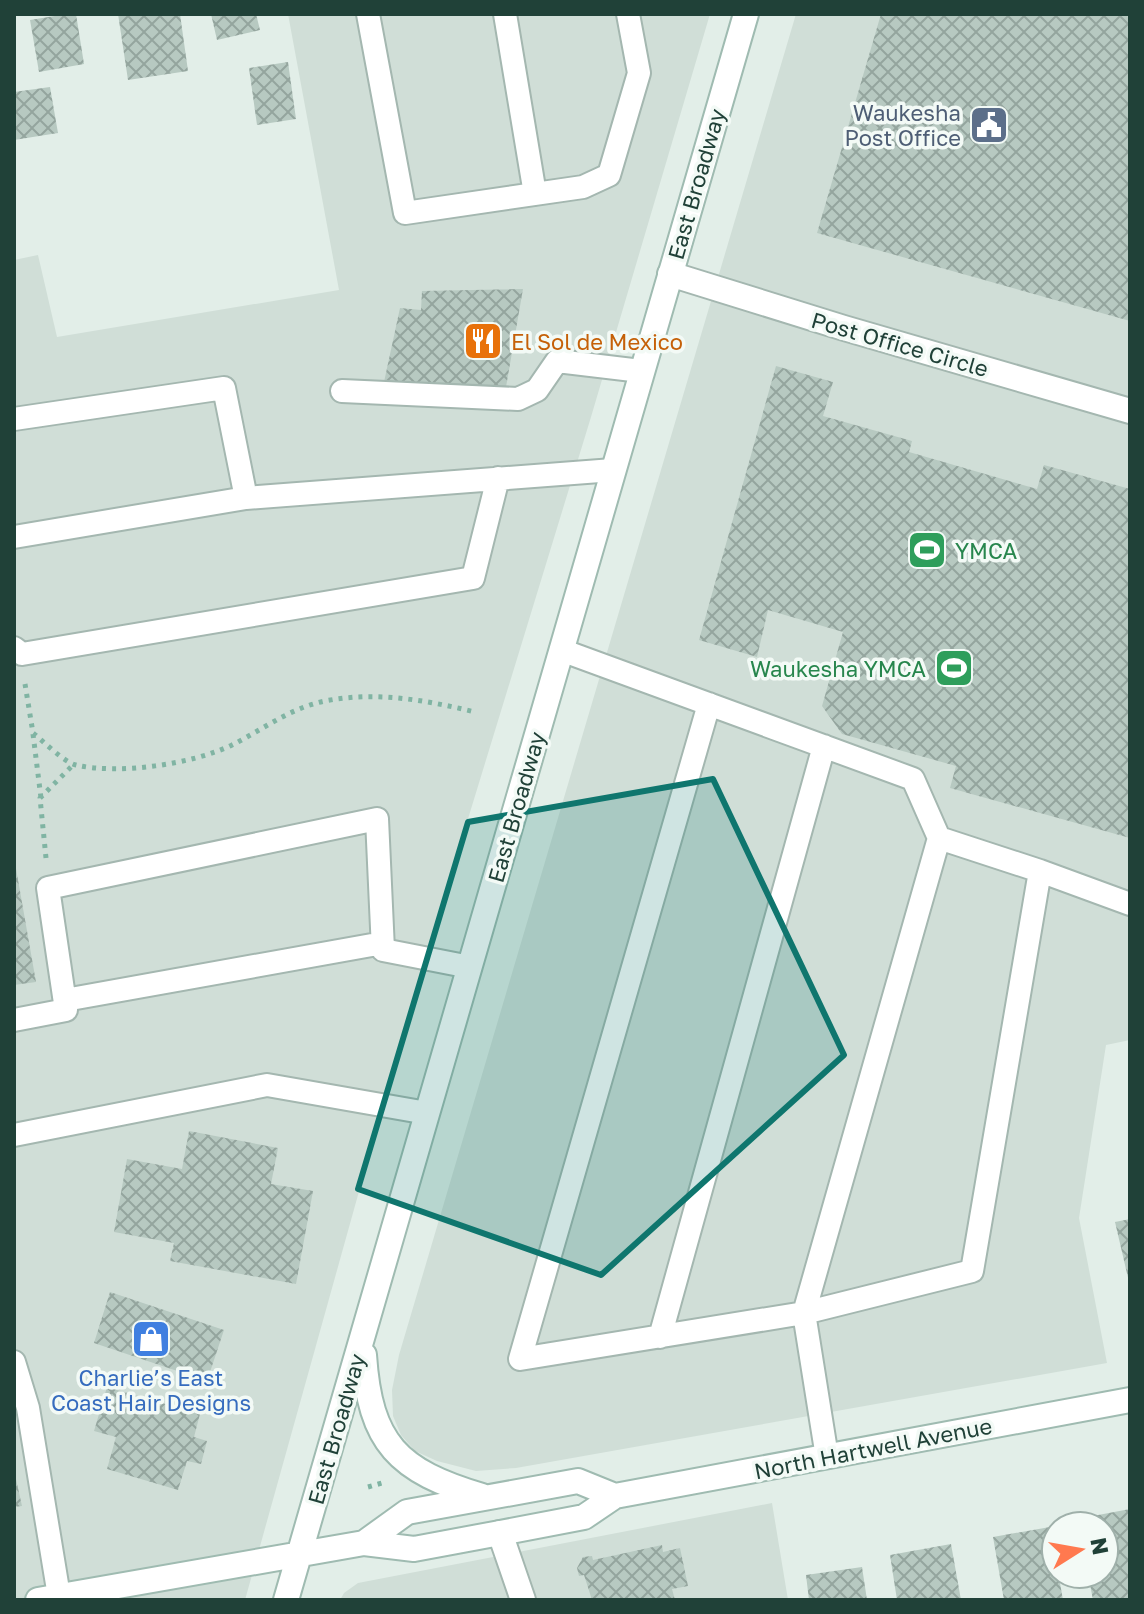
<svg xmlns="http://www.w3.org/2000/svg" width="1144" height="1614" font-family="'Golos Text',sans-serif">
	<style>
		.built { fill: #d0ded7 }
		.building { fill: url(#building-cross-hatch) }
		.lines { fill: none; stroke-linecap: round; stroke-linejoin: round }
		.lane-casing { stroke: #a4b7b0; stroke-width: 26 }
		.street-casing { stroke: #a4b7b0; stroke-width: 28 }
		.secondary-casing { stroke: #9fbbb1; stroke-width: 28 }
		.path { stroke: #80b4a3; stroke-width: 5; stroke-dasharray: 4 6; stroke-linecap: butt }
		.lane { stroke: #fff; stroke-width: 22 }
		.street { stroke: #fff; stroke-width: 24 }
		.secondary { stroke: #fff; stroke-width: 24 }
		.marked { fill: #0f766e; fill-opacity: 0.2; stroke: #0f766e; stroke-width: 6; stroke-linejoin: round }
		.labels { text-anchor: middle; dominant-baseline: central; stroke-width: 7; stroke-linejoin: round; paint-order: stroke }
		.service-label { font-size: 22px; fill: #4e5e75; stroke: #f3faf6; text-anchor: end }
		.street-label { font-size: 22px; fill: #204138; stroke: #f3faf6 }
		.food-label { font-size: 22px; fill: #c56008; stroke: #f3faf6; text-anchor: start }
		.leisure-label { font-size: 22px; fill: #27864d; stroke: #f3faf6; text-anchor: start }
		.shop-label { font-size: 22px; fill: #366cbe; stroke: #f3faf6 }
	</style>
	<defs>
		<pattern id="building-cross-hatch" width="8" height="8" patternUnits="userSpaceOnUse" patternTransform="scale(2)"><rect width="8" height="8" fill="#b7c9c1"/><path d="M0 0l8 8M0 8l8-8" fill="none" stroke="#94a59e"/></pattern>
	</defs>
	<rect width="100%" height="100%" fill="#e2eee8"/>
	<!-- built -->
	<path class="built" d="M288 14H710L591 417 411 1005 245 1600H14V260L38 255 57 337 339 290Z
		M796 14H1130V1040L1106 1045 1079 1218 1107 1363 516 1468 476 1471 437 1461 415 1451 401 1435 393 1416 392 1390 399 1355Z
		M772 1503 788 1600H340L344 1593 358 1583Z"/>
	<!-- building -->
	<path class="building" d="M67 14H76L84 64 39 72 30 20Z
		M118 14H180L188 71 128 80Z
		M211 14H256L260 30 217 40Z
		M881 14H1121L1130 17V321L817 233Z
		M288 62 296 119 257 125 249 68Z
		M50 87 58 133 14 140V92Z
		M523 289 506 387 384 382 400 308 421 310 422 291Z
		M776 366 833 382 823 416 912 441 909 452 1037 489 1044 465 1130 489V838L950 788 956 766 842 734 822 706 843 632 768 610 757 657 699 640Z
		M14 857 36 982 14 985Z
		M189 1131 278 1148 271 1184 313 1191 296 1284 170 1261 174 1243 114 1232 127 1159 182 1169Z
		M1130 1219V1282H1129L1115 1222Z
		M110 1292 224 1330 207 1381 94 1343Z
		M107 1387 200 1414 194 1437 207 1441 201 1464 187 1461 178 1490 107 1469 116 1437 94 1431Z
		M14 1470 22 1506 14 1507Z
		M1130 1509V1600H1093L1088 1574H1104V1526H1078L1077 1519Z
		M1050 1527 1063 1600H1004L993 1537Z
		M951 1544 961 1600H897L890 1555Z
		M662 1545 663 1552 680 1548 688 1586 672 1589 675 1600H592L584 1575 579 1576 577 1568 583 1557 592 1556 593 1560Z
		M862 1567 867 1600H809L806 1575Z"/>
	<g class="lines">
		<defs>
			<path id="lane" d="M368 14 405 213 583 187 609 175 639 73 628 14
				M505 14 535 194
				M342 391 518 399 537 390 557 361 641 371
				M14 419 224 388 246 498 613 470
				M14 537 246 498
				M14 648 22 654 473 578 498 478
				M561 650 913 779 939 838 1040 871 972 1271 804 1313 827 1457
				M709 704 520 1359 804 1313 939 838
				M1040 871 1130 904
				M65 1000 383 943
				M14 1020 66 1010 48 888 377 819 383 950 470 967
				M14 1135 267 1085 427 1113
				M660 1337 824 746
				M14 1362 28 1408 59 1596"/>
			<path id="street" d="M670 274 844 328 1130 411
				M500 1533 523 1600"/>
			<path id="secondary" d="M364 1355C370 1444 398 1471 482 1496
				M364 1543 407 1512 578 1481 615 1496
				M38 1600 364 1543 414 1549 500 1533 584 1517 615 1496 1130 1400
				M286 1600 746 14"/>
		</defs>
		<!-- lane casing -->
		<use href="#lane" class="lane-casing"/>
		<!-- street casing -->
		<use href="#street" class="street-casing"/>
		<!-- secondary casing -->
		<use href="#secondary" class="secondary-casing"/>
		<!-- path -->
		<path class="path" d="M25 684 33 733C43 741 65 763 76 765 119 775 193 764 232 745 262 730 290 708 325 701 376 691 425 700 475 712
			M33 734 41 798
			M46 858 40 798 73 765
			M368 1487 382 1483"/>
		<!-- lane -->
		<use href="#lane" class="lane"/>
		<!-- street -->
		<use href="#street" class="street"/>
		<!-- secondary -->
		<use href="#secondary" class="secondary"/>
	</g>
	<!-- marked area -->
	<path class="marked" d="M713 779 844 1055 601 1275 358 1189 468 822Z"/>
	<!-- icons -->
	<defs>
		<symbol id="civic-square" viewBox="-11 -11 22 22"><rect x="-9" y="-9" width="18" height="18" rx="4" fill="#5c6f8a" stroke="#f3faf6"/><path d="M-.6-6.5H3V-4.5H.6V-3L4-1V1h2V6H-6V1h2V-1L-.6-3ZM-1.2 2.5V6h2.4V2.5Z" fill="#fff"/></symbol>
		<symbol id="restaurant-square" viewBox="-11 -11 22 22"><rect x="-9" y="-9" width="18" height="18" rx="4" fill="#e8710a" stroke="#f3faf6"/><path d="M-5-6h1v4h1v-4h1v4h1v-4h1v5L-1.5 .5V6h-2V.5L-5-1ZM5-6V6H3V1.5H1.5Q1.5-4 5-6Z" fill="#fff"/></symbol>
		<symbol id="stadium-square" viewBox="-11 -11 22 22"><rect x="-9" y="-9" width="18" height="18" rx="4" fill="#2e9e5b" stroke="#f3faf6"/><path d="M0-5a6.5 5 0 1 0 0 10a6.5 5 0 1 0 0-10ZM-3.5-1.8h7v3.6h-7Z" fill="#fff"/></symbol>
		<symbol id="shop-square" viewBox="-11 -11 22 22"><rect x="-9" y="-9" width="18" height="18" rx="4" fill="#3f7fe0" stroke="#f3faf6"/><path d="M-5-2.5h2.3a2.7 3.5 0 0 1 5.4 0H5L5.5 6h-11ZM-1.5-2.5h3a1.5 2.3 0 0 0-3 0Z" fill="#fff"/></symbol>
	</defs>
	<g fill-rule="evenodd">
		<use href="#civic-square" x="967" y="103" width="44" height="44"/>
		<use href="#restaurant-square" x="461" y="319" width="44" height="44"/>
		<use href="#stadium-square" x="905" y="528" width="44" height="44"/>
		<use href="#stadium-square" x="932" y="646" width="44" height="44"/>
		<use href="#shop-square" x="129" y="1317" width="44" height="44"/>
	</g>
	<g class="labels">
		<!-- service labels -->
		<g class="service-label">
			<text x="961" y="112">Waukesha<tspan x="961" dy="25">Post Office</tspan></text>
		</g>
		<!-- street labels -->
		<g class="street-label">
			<text transform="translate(696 184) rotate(-74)">East Broadway</text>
			<text transform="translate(900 344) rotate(16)">Post Office Circle</text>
			<text transform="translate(516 807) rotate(-74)">East Broadway</text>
			<text transform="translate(336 1429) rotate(-74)">East Broadway</text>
			<text transform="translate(873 1448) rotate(-11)">North Hartwell Avenue</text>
		</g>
		<!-- food labels -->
		<g class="food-label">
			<text x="511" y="341">El Sol de Mexico</text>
		</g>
		<!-- leisure labels -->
		<g class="leisure-label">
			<text x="955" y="550">YMCA</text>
			<text x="926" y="668" text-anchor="end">Waukesha YMCA</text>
		</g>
		<!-- shop labels -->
		<g class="shop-label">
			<text x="151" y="1377">Charlie’s East<tspan x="151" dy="25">Coast Hair Designs</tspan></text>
		</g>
	</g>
	<!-- border -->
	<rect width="1144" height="1614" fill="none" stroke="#204138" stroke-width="32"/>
	<!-- north arrow -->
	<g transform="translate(1080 1550) rotate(79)"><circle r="38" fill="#f3faf6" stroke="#9fb0aa" stroke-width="2"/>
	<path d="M0-6L14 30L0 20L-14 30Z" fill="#ff794f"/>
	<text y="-12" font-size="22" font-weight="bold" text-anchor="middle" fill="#204138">N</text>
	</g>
</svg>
